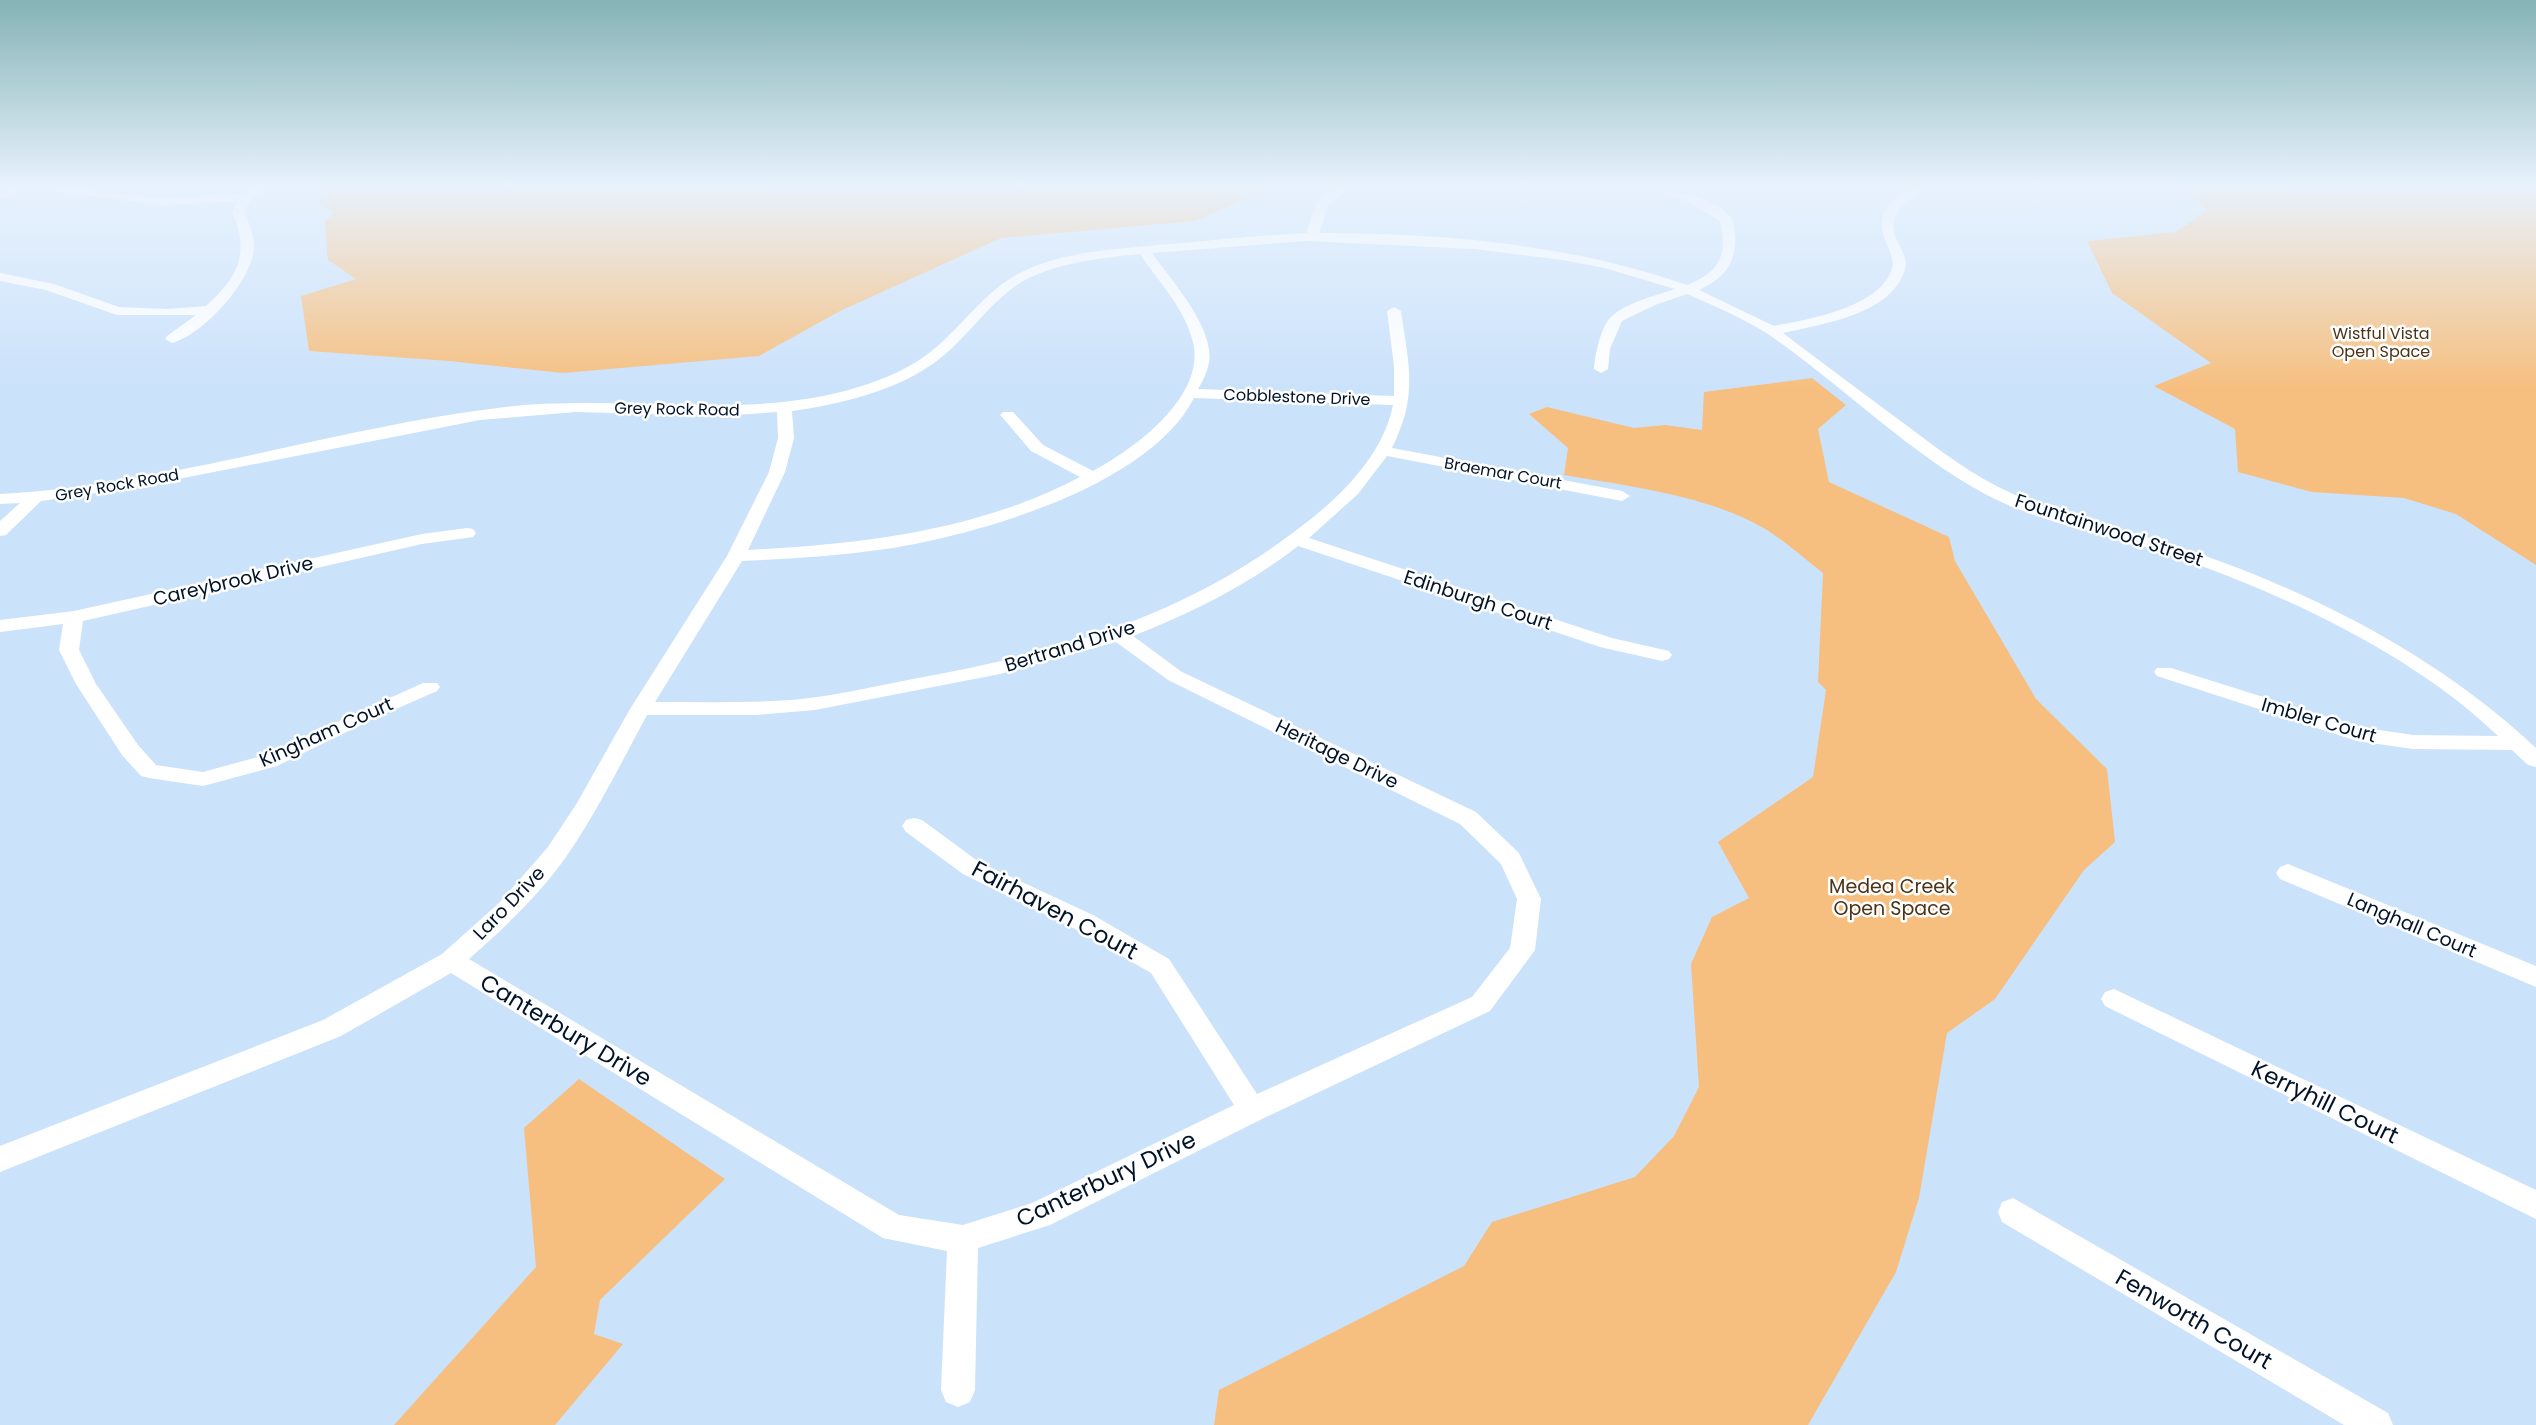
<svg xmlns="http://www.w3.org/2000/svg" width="2536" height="1425" font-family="Poppins,sans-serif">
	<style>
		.green { fill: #f6bf7f }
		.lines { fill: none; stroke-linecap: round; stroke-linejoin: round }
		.minor { fill: #fff; fill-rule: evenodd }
		.labels { text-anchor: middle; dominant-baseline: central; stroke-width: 5; stroke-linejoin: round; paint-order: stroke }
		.far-park-label { font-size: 16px; fill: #4b3418; stroke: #fff }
		.far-street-label { font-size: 16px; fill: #001328; stroke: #fff }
		.street-label { font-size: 19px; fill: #001328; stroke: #fff }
		.park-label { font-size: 19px; fill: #4b3418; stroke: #fff }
		.near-street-label { font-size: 23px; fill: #001328; stroke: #fff }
	</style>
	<rect width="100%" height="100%" fill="#cbe2fb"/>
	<!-- green -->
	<path class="green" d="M328 188H1272L1194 221 1001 238 840 311 759 356 563 373 449 361 309 351 301 296 356 279 328 260 325 222 334 212 318 204Z
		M2183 188H2536V565L2456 514 2404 498 2312 492 2238 472 2235 429 2154 386 2211 363 2112 293 2087 241 2176 232 2207 210Z
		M1812 378 1846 405 1818 429 1829 482 1949 537 1955 561 2036 699 2107 769 2115 842 2084 870 1995 999 1947 1033 1919 1198 1896 1272 1808 1425H1214L1219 1390 1464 1266 1492 1222 1635 1177 1674 1136 1699 1087 1691 964 1712 917 1749 898 1718 842 1813 777 1826 690 1818 682 1823 573C1805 559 1787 543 1767 530 1711 496 1628 486 1564 475L1568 448 1529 414 1547 407 1634 428 1665 425 1702 430 1704 392Z
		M579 1079 725 1179 600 1300 594 1334 623 1344 555 1425H394L536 1267 524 1128Z"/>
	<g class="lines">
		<!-- minor -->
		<path class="minor" d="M11 188H28L0 199V192Z
			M46 188H80L162 199 243 194 253 188H267L251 199 244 212C249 223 255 236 254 248 252 281 203 335 172 343L165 339 167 336 196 315H117L46 290 0 281V273L54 284 119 307 168 309 206 306C239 276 250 254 232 212L238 201 162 205 52 191Z
			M1335 188H1350L1329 204 1319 233C1442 233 1570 244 1687 285 1720 272 1728 255 1720 221L1689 202 1651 188C1672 188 1720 200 1732 219 1734 223 1734 230 1735 235 1737 262 1724 279 1699 290L1774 326C1810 319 1884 307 1893 265 1892 251 1883 241 1882 228 1879 204 1904 188 1925 188 1908 202 1886 211 1896 238 1900 247 1905 254 1906 265 1896 314 1823 324 1783 333 1822 363 1862 392 1902 422 1937 448 1972 476 2013 494 2071 520 2134 531 2194 552 2319 595 2440 658 2536 748V767L2528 765 2512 750 2413 749 2357 741 2157 676 2154 672 2157 668H2171L2359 727 2413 735 2498 736C2411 652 2274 589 2161 552 2102 533 2040 523 1985 494 1906 451 1842 385 1768 334 1743 318 1714 306 1687 294L1655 305 1622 321 1610 349 1608 369 1601 373 1594 369C1595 355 1601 325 1612 316 1628 302 1655 296 1675 289L1605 268 1563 260 1474 249 1307 241 1152 253C1171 280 1215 328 1209 363 1207 372 1203 381 1198 389L1394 396V366L1387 311 1394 307 1401 311C1409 367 1418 395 1392 448L1622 491 1630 496 1622 501 1387 456 1358 494 1309 538 1612 638 1669 651 1672 655 1669 659 1662 661 1600 647 1298 546C1248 585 1191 613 1133 636L1182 672 1476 812 1519 853 1541 899 1535 950 1490 1011 1262 1119 1050 1225 978 1248 975 1390 970 1402 958 1407 946 1402 941 1390 947 1251 883 1238 451 973 341 1036 0 1172V1146L323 1020 442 954 499 903 548 847 577 803 630 709 727 556 769 472 778 438 777 412 722 416 575 412 480 420 137 487 41 501 6 535 0 536V521L20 503 0 504V494C171 485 335 427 505 407 618 394 733 420 845 391 881 381 914 368 941 343 965 321 984 295 1011 278 1057 250 1119 249 1170 244 1216 240 1261 235 1307 233 1311 214 1317 198 1335 188ZM1140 254C1159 282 1185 309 1193 342 1206 397 1134 449 1093 471L1043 445 1013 412H1003L1000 415 1003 418 1031 451 1080 477C978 531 861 544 748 550L785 472 794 438 792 411C847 403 909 388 950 350 975 327 995 297 1025 280 1060 262 1101 258 1140 254ZM1194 398 1393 405C1382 459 1336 501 1294 532 1179 619 1052 654 913 679 873 687 833 696 792 700 747 703 701 702 655 702L742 561C790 559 838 556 886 549 978 535 1149 486 1194 398ZM1116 642 1168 680 1460 824 1501 864 1517 899 1510 948 1472 997 1257 1094 1169 959 1093 915 979 862 922 820 914 818 906 820 902 826 906 832 963 874 1075 929 1151 973 1234 1105 1032 1203 963 1225 899 1215 469 959C504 928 539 895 566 857 597 812 621 763 647 715H756L815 710 1000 674Z
			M467 528 473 529 476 533 473 537 422 544 83 621 79 650 96 684 138 745 156 765 203 772 261 756 423 683H437L440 687 437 691 371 720 277 766 203 786 149 778 141 776 122 755 76 684 59 650 63 624 0 632V620L74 611 422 534Z
			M2288 864 2536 966V987L2280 879 2276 873 2280 867Z
			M2114 989 2536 1190V1219L2105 1006 2101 999 2105 992Z
			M2013 1198 2388 1413 2393 1425H2344L2002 1222 1998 1212 2002 1202Z"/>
	</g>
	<!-- sky -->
	<linearGradient id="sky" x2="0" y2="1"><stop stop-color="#84b3b6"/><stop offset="0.48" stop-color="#e8f2fd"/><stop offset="1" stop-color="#e8f2fd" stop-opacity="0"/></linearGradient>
	<rect width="2536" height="388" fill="url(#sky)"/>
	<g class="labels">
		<!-- far-park labels -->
		<g class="far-park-label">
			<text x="2381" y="333">Wistful Vista<tspan x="2381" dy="18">Open Space</tspan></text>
		</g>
		<!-- far-street labels -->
		<g class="far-street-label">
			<text transform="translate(1297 397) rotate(2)">Cobblestone Drive</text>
			<text transform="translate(677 409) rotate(1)">Grey Rock Road</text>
			<text transform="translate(1503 473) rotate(10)">Braemar Court</text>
			<text transform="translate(117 485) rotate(-10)">Grey Rock Road</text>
		</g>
		<!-- street labels -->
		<g class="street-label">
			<text transform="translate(2109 530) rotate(18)">Fountainwood Street</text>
			<text transform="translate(233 581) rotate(-13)">Careybrook Drive</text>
			<text transform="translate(1478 600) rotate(18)">Edinburgh Court</text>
			<text transform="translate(1070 646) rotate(-17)">Bertrand Drive</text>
			<text transform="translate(2319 720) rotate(16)">Imbler Court</text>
			<text transform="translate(326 732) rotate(-24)">Kingham Court</text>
			<text transform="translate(1337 754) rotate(26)">Heritage Drive</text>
			<text transform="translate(509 903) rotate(-46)">Laro Drive</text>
			<text transform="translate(2412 925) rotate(23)">Langhall Court</text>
		</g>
		<!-- park labels -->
		<g class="park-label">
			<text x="1892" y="886">Medea Creek<tspan x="1892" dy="22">Open Space</tspan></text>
		</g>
		<!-- near-street labels -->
		<g class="near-street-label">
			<text transform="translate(1055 910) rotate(28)">Fairhaven Court</text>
			<text transform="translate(566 1030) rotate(31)">Canterbury Drive</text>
			<text transform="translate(2325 1102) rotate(26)">Kerryhill Court</text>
			<text transform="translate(1106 1179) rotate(-25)">Canterbury Drive</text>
			<text transform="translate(2194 1319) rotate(30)">Fenworth Court</text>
		</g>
	</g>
</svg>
